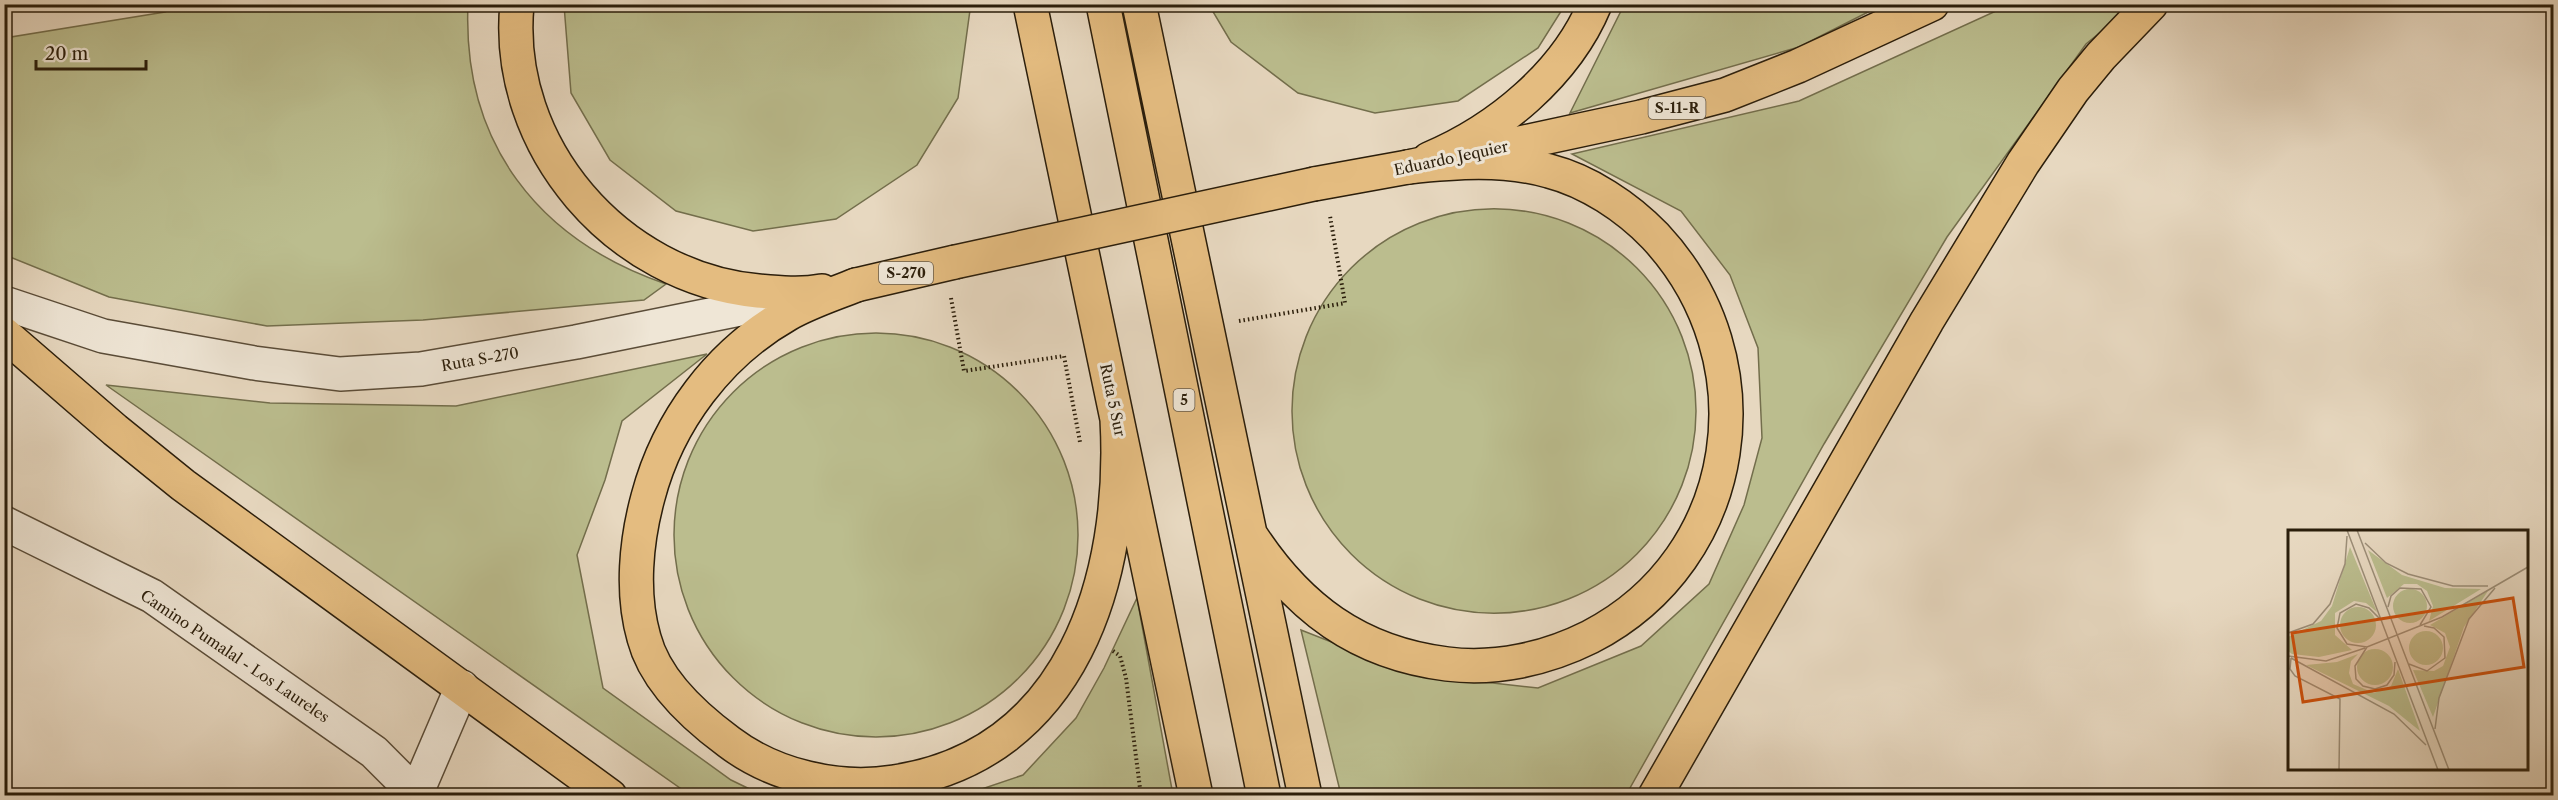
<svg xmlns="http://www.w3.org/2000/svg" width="2558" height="800" font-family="'Libre Caslon Text',serif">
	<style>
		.green { fill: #bbbd8e; stroke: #736e4c; stroke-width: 1.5 }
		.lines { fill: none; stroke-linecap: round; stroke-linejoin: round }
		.tertiary-casing { stroke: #5a4c38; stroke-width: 36 }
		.trunk-casing { stroke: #2b1e0b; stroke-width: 36 }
		.motorway-casing { stroke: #2b1e0b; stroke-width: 36 }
		.path { stroke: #2b1e0b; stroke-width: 4; stroke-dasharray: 1.5 3; stroke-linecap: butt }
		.tertiary { stroke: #efe6d6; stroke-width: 33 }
		.trunk { stroke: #e4bc80; stroke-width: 33 }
		.motorway { stroke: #e4bc80; stroke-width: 33 }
		.trunk-bridge-casing { stroke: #2b1e0b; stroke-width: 36; stroke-linecap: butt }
		.trunk-bridge { stroke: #e4bc80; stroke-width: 33 }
		.labels { text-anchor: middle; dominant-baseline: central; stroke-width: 6; stroke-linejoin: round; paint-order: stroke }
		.shield { fill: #efe6d6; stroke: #665a48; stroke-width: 1.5 }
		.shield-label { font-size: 14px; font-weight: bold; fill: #2b1e0b }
		.street-label { font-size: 15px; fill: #2b1e0b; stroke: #efe6d6 }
		.inset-road { fill: none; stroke: #9c8e78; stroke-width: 1.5 }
		.view { fill: #cc500c; fill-opacity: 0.15; stroke: #cc500c; stroke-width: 3 }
		.inset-edge { fill: none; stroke: #2b1e0b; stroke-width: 3 }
	</style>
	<rect width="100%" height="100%" fill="#e7d8c0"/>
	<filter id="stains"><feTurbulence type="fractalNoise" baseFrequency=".00333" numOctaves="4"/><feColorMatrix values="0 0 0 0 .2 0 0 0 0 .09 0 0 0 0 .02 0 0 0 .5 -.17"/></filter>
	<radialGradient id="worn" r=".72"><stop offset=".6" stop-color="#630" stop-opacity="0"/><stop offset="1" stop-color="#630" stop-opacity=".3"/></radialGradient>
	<!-- green -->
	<path class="green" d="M468 4C462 143 538 240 666 284L644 300 423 320 267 326 109 297 5 255V38L165 12 180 5Z
		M969 5 970 10 958 98 917 165 836 219 753 231 676 211 610 160 571 93 564 5Z
		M1209 5H1565L1538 48 1458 101 1375 113 1298 93 1231 42Z
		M1624 5H1882L1799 47 1570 113Z
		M2009 5H2134L2086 44 1947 237 1824 444 1626 795H1341L1301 630 1413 674 1538 688 1641 646 1709 584 1744 505 1762 438 1758 348 1730 275 1681 211 1572 154 1799 101Z
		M1292 411a202 202 0 1 1 404 0a202 202 0 1 1-404 0Z
		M674 535a202 202 0 1 1 404 0a202 202 0 1 1-404 0Z
		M707 354 622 421 605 480 577 555 603 688 731 780 762 795H690L106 385 270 403 456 406Z
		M1137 598 1173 795H964L1023 775 1076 718 1104 668Z"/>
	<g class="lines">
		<defs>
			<path id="tertiary" d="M4 303 103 336 254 363 340 374 421 369 576 342 799 297
				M4 523 152 596 374 752 418 796
				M417 792 462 687"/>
			<path id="trunk" d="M1314 184 1408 167 1641 117 1725 95 1798 66 1932 4
				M856 285 955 262"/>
			<path id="motorway" d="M517 4C503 147 618 278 758 291 779 293 802 295 822 291
				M1030 4 1196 796
				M1103 4 1264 796
				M1139 4 1305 796
				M1429 159C1498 130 1566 74 1595 4
				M856 285C834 294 809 302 788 314 719 353 668 421 648 497 636 541 631 593 644 638 655 680 695 717 729 742 774 776 838 791 894 782 1073 755 1126 577 1117 419
				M4 334 115 430 183 485 610 796
				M1250 534C1298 608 1358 653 1447 664 1496 670 1546 659 1590 637 1743 558 1770 359 1655 236 1627 207 1588 181 1549 171 1503 158 1455 162 1408 167
				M1655 796 1927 321 2023 163 2073 90 2101 56 2151 4"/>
		</defs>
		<!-- tertiary casing -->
		<use href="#tertiary" class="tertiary-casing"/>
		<!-- trunk casing -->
		<use href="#trunk" class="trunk-casing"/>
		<!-- motorway casing -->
		<use href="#motorway" class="motorway-casing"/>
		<!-- path -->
		<path class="path" d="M951 298 964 371 1064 356 1080 442
			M1239 321 1345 303 1330 216
			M1113 651 1120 656 1126 678 1141 796"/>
		<!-- tertiary -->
		<use href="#tertiary" class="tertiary"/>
		<!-- trunk -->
		<use href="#trunk" class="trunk"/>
		<!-- motorway -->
		<use href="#motorway" class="motorway"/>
		<defs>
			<path id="trunk-bridge" d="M955 262 1314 184"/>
		</defs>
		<!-- trunk-bridge casing -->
		<use href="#trunk-bridge" class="trunk-bridge-casing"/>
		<!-- trunk-bridge -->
		<use href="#trunk-bridge" class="trunk-bridge"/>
	</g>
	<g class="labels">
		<!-- shield labels -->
		<g class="shield">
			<rect x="1648.5" y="97" width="57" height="22" rx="4.5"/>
			<rect x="879" y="262" width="54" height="22" rx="4.5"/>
			<rect x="1173.5" y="389" width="21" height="22" rx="4.5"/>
		</g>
		<g class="shield-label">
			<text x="1677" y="108">S-11-R</text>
			<text x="906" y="273">S-270</text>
			<text x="1184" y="400">5</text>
		</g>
		<!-- street labels -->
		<g class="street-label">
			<text transform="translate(1451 158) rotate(-12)">Eduardo Jequier</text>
			<text transform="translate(480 359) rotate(-10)">Ruta S-270</text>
			<text transform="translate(1113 400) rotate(78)">Ruta 5 Sur</text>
			<text transform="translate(235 656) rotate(34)">Camino Pumalal - Los Laureles</text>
		</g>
	</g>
	<!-- overview -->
	<g transform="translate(2288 530)">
		<rect width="240" height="240" fill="#e7d8c0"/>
		<path d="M62 17 89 82 78 73 66 71 47 83V105L64 120 31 127 4 124 0 121V107L33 91 44 76ZM80 20 114 45 157 58 193 59 141 91 145 76 139 61 129 54H116L99 68ZM105 76a17 17 0 1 1 34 0a17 17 0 1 1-34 0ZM200 61 176 97 145 187 125 140 146 141 155 136 162 117 157 103 142 95ZM52 95a18 18 0 1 1 36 0a18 18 0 1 1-36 0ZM121 118a17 17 0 1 1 34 0a17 17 0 1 1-34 0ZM69 137a18 18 0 1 1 36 0a18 18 0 1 1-36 0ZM70 124 63 131 61 143 65 154 86 163 96 159 103 156 110 139 132 201 101 176 18 135 49 132Z" fill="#bbbd8e"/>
		<path class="inset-road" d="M59 0 150 240M69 0 161 240M77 13 98 33 120 44 165 56H200M100 77 103 66 112 58 133 59 143 77 132 95M94 91 81 78 68 74 52 83 49 98 59 114 79 117 154 87 240 37M0 103 25 94 42 74 57 34 59 6M79 117 67 136 68 149 75 156 87 159 99 155 106 145 107 132M0 126 38 131 77 118M3 128 2 139 7 146 52 169 51 240M3 128 106 184 138 215M121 134 139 141 157 128 156 107 146 98 136 96M147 199 151 168 181 89 207 58"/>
		<path class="view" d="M225 68 236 137 15 172 4 103Z"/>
		<rect width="240" height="240" class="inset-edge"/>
	</g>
	<!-- margin -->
	<rect width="2558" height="800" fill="none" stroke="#e7d8c0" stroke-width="24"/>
	<rect x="6" y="6" width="2546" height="788" fill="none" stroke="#2b1e0b" stroke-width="3"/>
	<rect x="12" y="12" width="2534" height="776" fill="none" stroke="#2b1e0b" stroke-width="1.5"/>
	<!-- scale -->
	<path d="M36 60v9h110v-9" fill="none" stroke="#2b1e0b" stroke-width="3"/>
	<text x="45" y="60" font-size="18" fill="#2b1e0b" stroke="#efe6d6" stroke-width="4.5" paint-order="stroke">20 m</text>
	<rect width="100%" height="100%" filter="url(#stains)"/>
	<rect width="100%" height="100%" fill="url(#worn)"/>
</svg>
